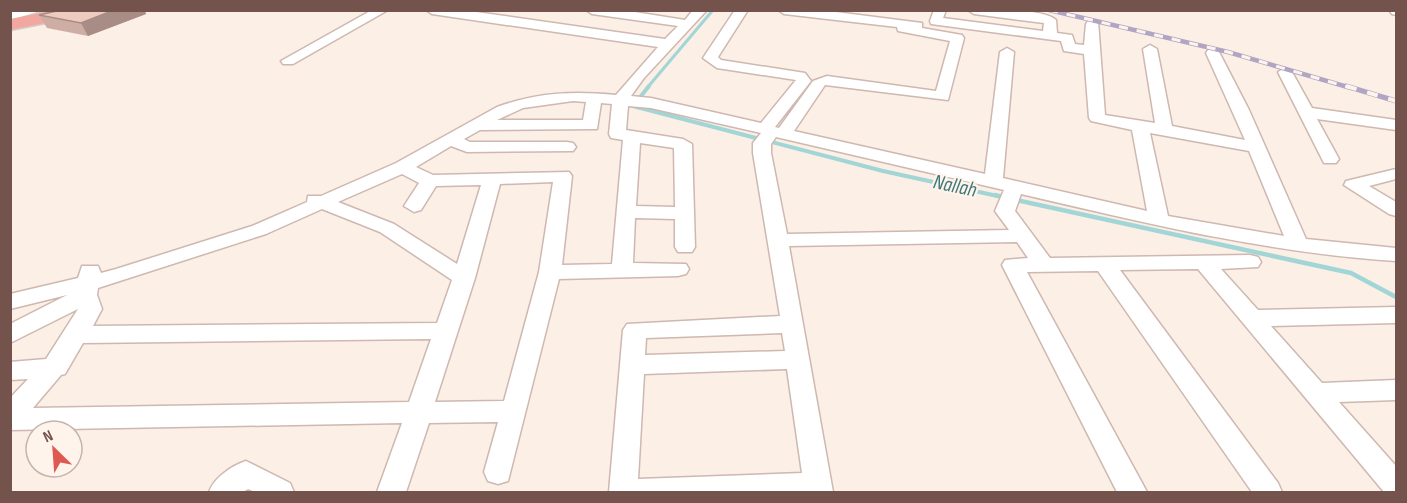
<svg xmlns="http://www.w3.org/2000/svg" width="1407" height="503" font-family="'Sofia Sans Condensed',sans-serif">
	<style>
		.lines { fill: none; stroke-linecap: round; stroke-linejoin: round }
		.stream-far2 { stroke: #a2d5d5; stroke-width: 3 }
		.stream-far1 { stroke: #a2d5d5; stroke-width: 4 }
		.stream { stroke: #a2d5d5; stroke-width: 4.5 }
		.minor-casing { stroke: #ceb8b0; stroke-width: 3 }
		.highway-casing { stroke: #d5cbc9; stroke-width: 3 }
		.minor { fill: #fff; fill-rule: evenodd }
		.highway { fill: #f2a8a0; fill-rule: evenodd }
		.rail-far1-casing { stroke: #b1a5c4; stroke-width: 4.5 }
		.rail-casing { stroke: #b1a5c4; stroke-width: 5 }
		.rail-far1 { stroke: #fef4ec; stroke-width: 3; stroke-dasharray: 9; stroke-linecap: butt }
		.rail { stroke: #fef4ec; stroke-width: 4; stroke-dasharray: 11; stroke-linecap: butt }
		.wall { fill: #ceaea4 }
		.shaded-wall { fill: #a78d86 }
		.building { fill: #efcabf; stroke: #a78d86; stroke-width: 1.5 }
		.labels { text-anchor: middle; dominant-baseline: central; stroke-width: 4.5; stroke-linejoin: round; paint-order: stroke }
		.water-label { font-size: 21px; font-style: italic; fill: #407878; stroke: #fef4ec }
	</style>
	<rect width="100%" height="100%" fill="#fbefe6"/>
	<g class="lines">
		<!-- stream-far2 -->
		<path class="stream-far2" d="M647 88 713 10"/>
		<!-- stream-far1 -->
		<path class="stream-far1" d="M649 86 633 106 883 171 1002 197"/>
		<!-- stream -->
		<path class="stream" d="M995 195 1007 198
			M1016 200 1351 273 1396 297"/>
		<defs>
			<path id="minor" d="M18 10H44L10 20V12Z
				M372 10H388L293 64H283L281 61Z
				M426 10H462L665 39 678 26 592 14 586 10H622L685 20 693 10H707L644 78 631 96 651 98 761 123 796 80 717 68 703 58 735 10H748L718 57 721 60 805 73 811 81 775 127 779 128 813 81 827 76 936 91 950 41 898 31 897 27 784 14 778 10H820L922 23V28L962 35 964 38 948 100 825 85 794 131 985 174 1000 52 1007 48 1014 52 1003 178 1147 211 1132 130 1091 121 1089 118 1084 54 1064 51 1061 41 931 24 930 21 934 10H946L943 18 1043 31 1044 23 974 14 968 10C987 10 1044 8 1056 20L1057 33 1072 35 1075 44 1084 45 1086 24 1088 21H1098L1105 115 1155 123 1143 49 1150 45 1157 49 1172 126 1245 140 1206 53 1208 50H1218L1249 110 1306 239 1396 248V261C1269 253 1145 223 1021 194L1015 211 1050 258 1250 255 1258 257 1261 262 1258 267 1221 269 1258 310 1396 307V323L1271 326 1322 383 1396 380V400L1339 402 1396 466V492H1384L1198 269 1120 270 1278 483 1282 492H1252L1098 271 1027 272 1147 492H1117L1002 265 1005 260 1028 258 1017 242 789 246 833 492H609L623 330 627 324 780 316 753 153V143L761 133 651 108 628 106 626 130 683 139 692 144 695 247 692 252H678L675 247V219L635 218 633 263 686 264 689 269 686 274 678 276 559 279 508 481 498 484 488 481 484 472 498 422 429 423 406 492H377L402 423 10 430V398L28 379 10 380V362L46 359 78 309 10 343V324L67 295 10 309V294L78 278 82 266H98L101 273 116 269 252 226 307 202 308 196H321L396 163 497 107C538 92 574 91 616 95L658 47 432 14ZM573 101 586 102 583 120H497L523 108ZM601 103 612 104 609 134 611 138 623 140 612 264 562 265 572 176 569 172 433 175 416 167 451 146 467 152 573 151 576 147 573 143 567 142H470L464 139 480 130 597 129ZM1150 133 1249 151 1284 236 1168 216ZM776 137 1004 190 995 211 1009 230 787 234 771 153V144ZM640 143 674 148 675 207 636 206ZM402 174 419 183 404 206 414 212 421 210 436 186 481 185 457 264 394 224 338 202ZM553 182 539 272 504 401 435 402 475 278 500 184ZM322 209 380 232 452 280 437 323 93 326 102 309 97 295 98 288 266 234ZM782 333 785 351 645 355 646 338ZM431 339 409 402 33 408 61 375 65 374 83 343ZM787 369 802 473 638 479 644 374Z
				M1389 10H1396V15L1392 14Z
				M1285 68 1292 72 1312 108 1396 120V130L1317 119 1339 159 1336 163H1324L1278 72Z
				M1396 169V179L1369 186 1396 202V216L1389 214 1344 185 1346 181Z
				M246 461 290 483 294 492H255L248 489 243 492H209C214 478 231 466 246 461Z"/>
			<path id="highway" d="M56 10H95L86 15 10 30V19Z"/>
		</defs>
		<!-- minor casing -->
		<use href="#minor" class="minor-casing"/>
		<!-- highway casing -->
		<use href="#highway" class="highway-casing"/>
		<!-- minor -->
		<use href="#minor" class="minor"/>
		<!-- highway -->
		<use href="#highway" class="highway"/>
		<defs>
			<path id="rail-far1" d="M1049 10 1228 52 1351 88"/>
			<path id="rail" d="M1346 86 1396 101"/>
		</defs>
		<!-- rail-far1 casing -->
		<use href="#rail-far1" class="rail-far1-casing"/>
		<!-- rail casing -->
		<use href="#rail" class="rail-casing"/>
		<!-- rail-far1 -->
		<use href="#rail-far1" class="rail-far1"/>
		<!-- rail -->
		<use href="#rail" class="rail"/>
	</g>
	<!-- wall -->
	<path class="wall" d="M146 14 88 36 47 28 39 15Z"/>
	<!-- shaded-wall -->
	<path class="shaded-wall" d="M114 10H145L146 14 88 36 81 23Z"/>
	<!-- building -->
	<path class="building" d="M61 10H114L81 23 39 15Z"/>
	<g class="labels">
		<!-- water labels -->
		<g class="water-label">
			<text transform="translate(955 186) rotate(12)">Nallah</text>
		</g>
	</g>
	<!-- border -->
	<rect width="1407" height="503" fill="none" stroke="#73534c" stroke-width="24"/>
	<!-- north arrow -->
	<g transform="translate(54 449) rotate(335)"><circle r="28" fill="#fef4ec" stroke="#c6b4ac" stroke-width="1.5"/>
	<path d="M0-4.5L10 22L0 15L-10 22Z" fill="#df5951"/>
	<text y="-9" font-size="16" font-weight="bold" text-anchor="middle" fill="#73534c">N</text>
	</g>
</svg>
